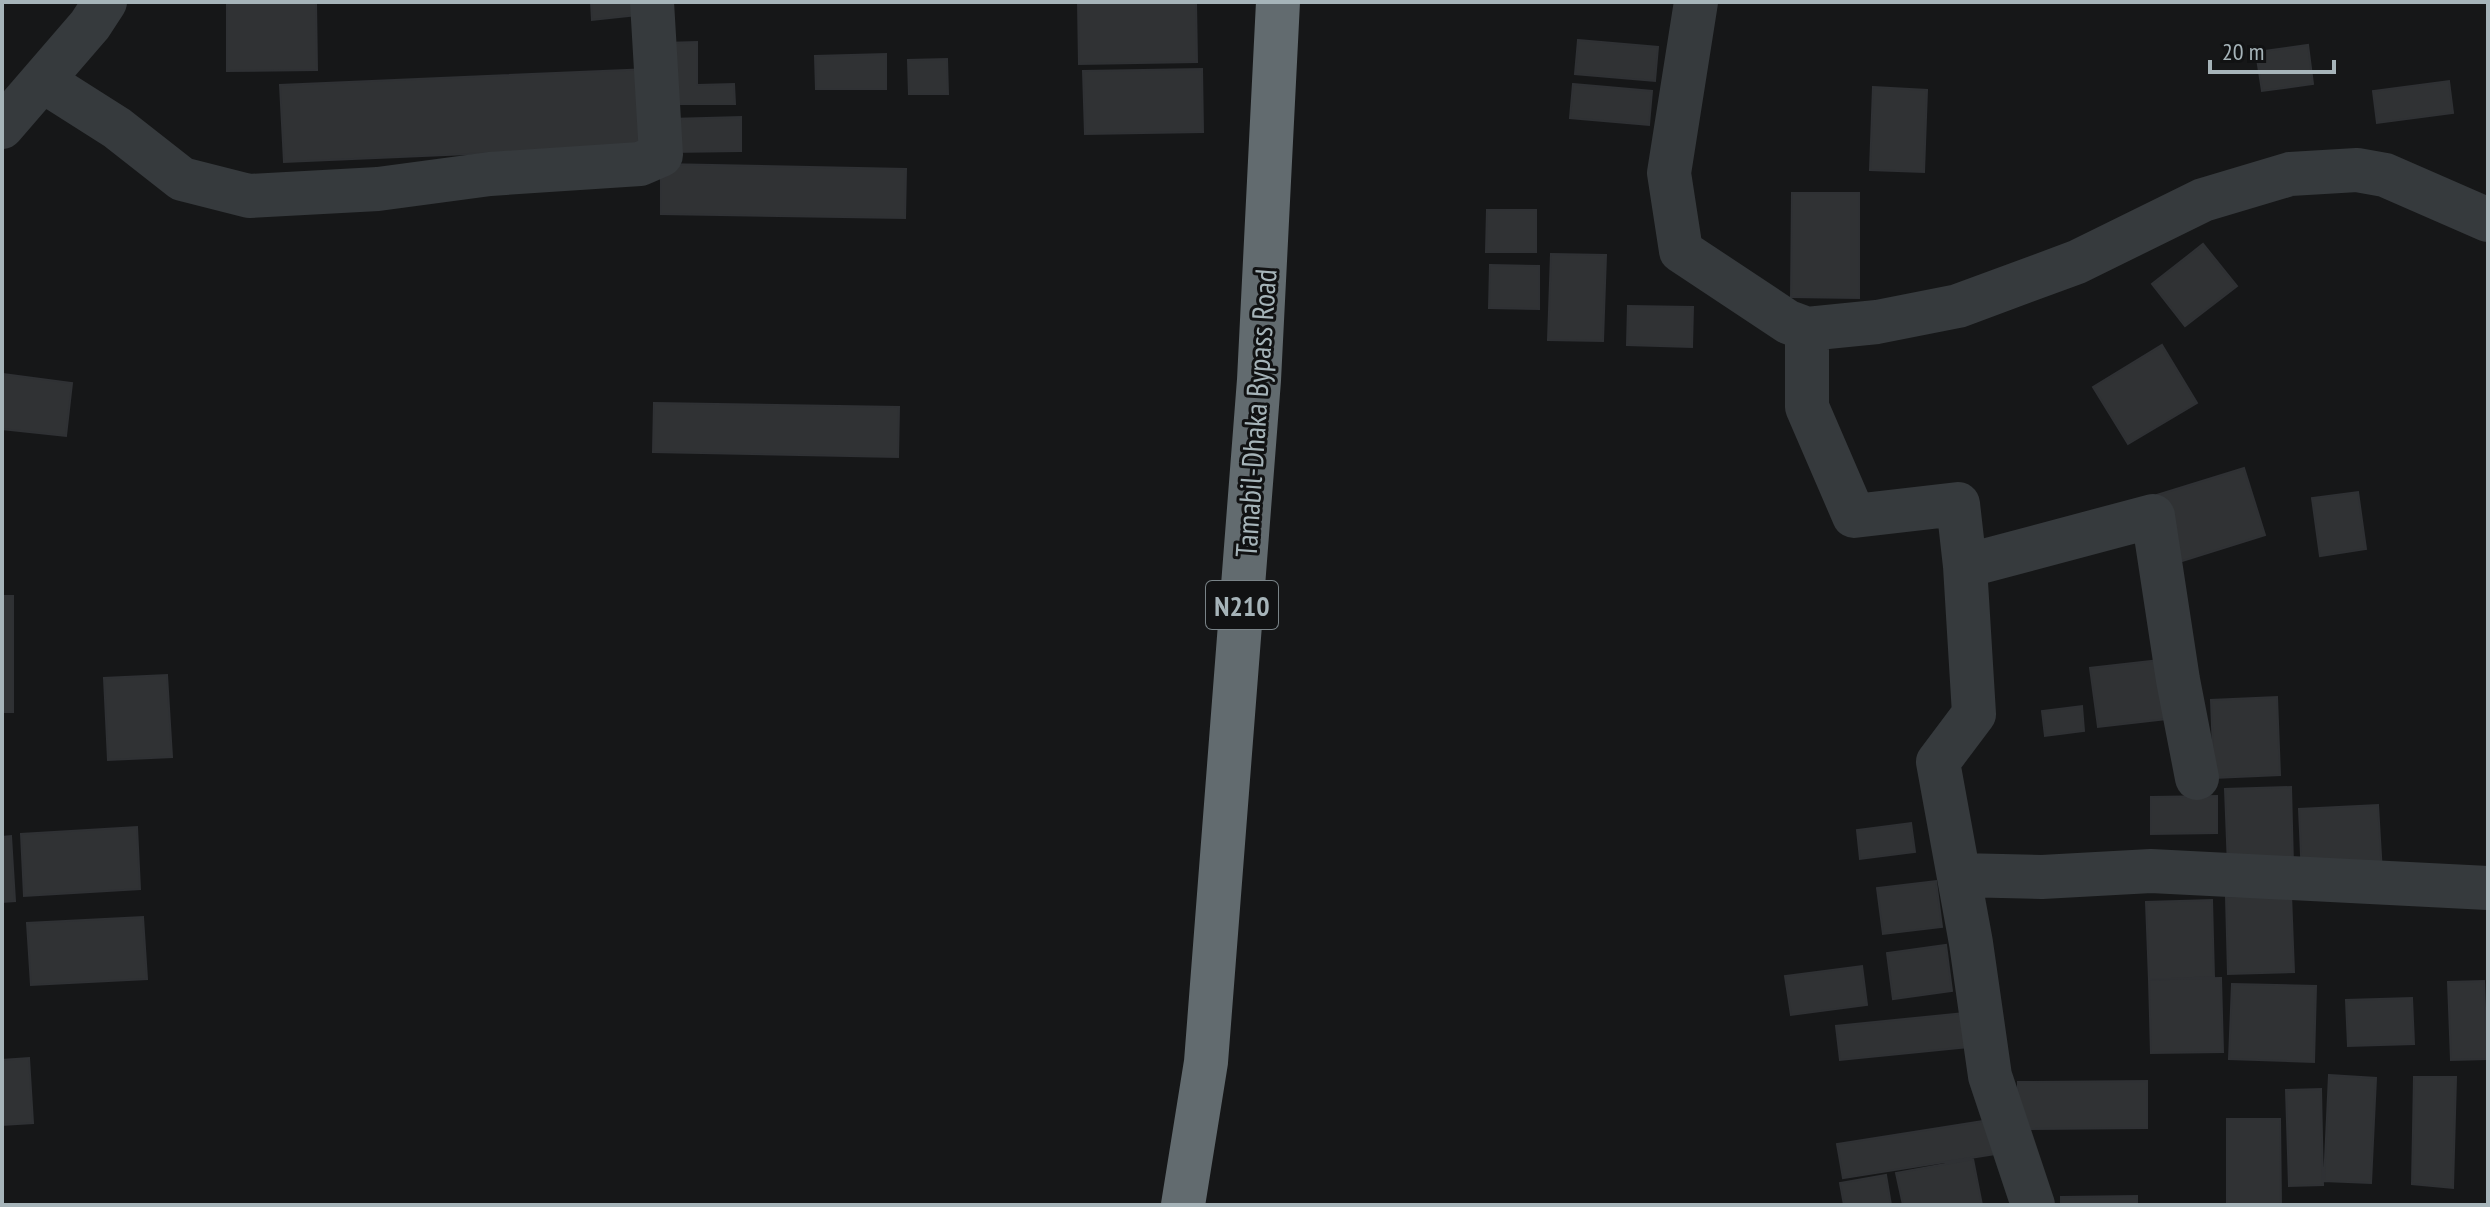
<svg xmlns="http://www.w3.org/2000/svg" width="2490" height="1207" font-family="'PT Sans Narrow',sans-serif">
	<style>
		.building { fill: #303234; stroke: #2f3134; stroke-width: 2 }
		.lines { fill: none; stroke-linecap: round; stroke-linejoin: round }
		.minor { stroke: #363a3d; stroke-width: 44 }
		.highway { stroke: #626b6f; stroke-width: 44 }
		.labels { text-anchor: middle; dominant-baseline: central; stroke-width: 6; stroke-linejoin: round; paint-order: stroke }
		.shield { fill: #111213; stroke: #798387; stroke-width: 2 }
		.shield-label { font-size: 28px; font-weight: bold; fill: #a6b4b9 }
		.street-label { font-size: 30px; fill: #a6b4b9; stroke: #111213 }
	</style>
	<rect width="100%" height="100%" fill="#161718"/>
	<!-- building -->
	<path class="building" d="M227 2H316L317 70 227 71Z
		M591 2H636L637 15 592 20Z
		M1078 2H1196L1197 62 1079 64Z
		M1578 40 1658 47 1655 81 1575 74Z
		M697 42V85L734 84 735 104H664L663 43Z
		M2308 45 2313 84 2262 91 2256 52Z
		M886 54V89H816L815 56Z
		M947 59 948 94H909L908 60Z
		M649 69 652 146 284 162 280 85Z
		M1202 69 1203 132 1085 134 1083 71Z
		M2449 81 2453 113 2377 123 2373 91Z
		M1573 84 1652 91 1649 125 1570 118Z
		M1873 87 1927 90 1924 172 1870 170Z
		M741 117V151L670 152V119Z
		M661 164 906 169 905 218 661 214Z
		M1792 193H1859V298L1791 297Z
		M1487 210H1536V252H1486Z
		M2203 244 2237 286 2185 326 2152 284Z
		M1551 254 1606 255 1603 341 1548 340Z
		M1490 265 1539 266V309L1489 308Z
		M1628 306 1693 307 1692 347 1627 345Z
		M2162 345 2197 403 2128 444 2093 387Z
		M3 374 72 383 66 436 2 429Z
		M654 403 899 407 898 457 653 452Z
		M2244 468 2265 535 2179 562 2157 495Z
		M2358 492 2366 549 2320 556 2312 498Z
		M2 596H13V712H2Z
		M2159 660 2166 719 2098 727 2090 668Z
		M167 675 172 757 108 760 104 678Z
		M2277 697 2280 775 2214 778 2211 700Z
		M2082 706 2084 731 2045 736 2042 711Z
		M2291 787 2293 864 2228 867 2225 789Z
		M2217 796V833L2151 834V797Z
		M2378 805 2382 873 2302 877 2299 809Z
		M1911 823 1915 852 1860 859 1857 830Z
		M137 827 140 889 24 896 21 834Z
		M11 836 15 901 2 902V837Z
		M1936 881 1942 927 1883 934 1877 888Z
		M2291 894 2294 972 2228 974 2226 897Z
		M2212 900 2214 977 2149 980 2146 902Z
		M143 917 147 979 31 985 27 923Z
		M1946 945 1952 991 1893 999 1887 953Z
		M1862 966 1867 1005 1791 1015 1785 976Z
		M2221 978 2223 1052 2151 1053 2149 979Z
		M2484 981 2487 1059 2451 1060 2448 982Z
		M2232 984 2316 986 2314 1062 2229 1059Z
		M2412 998 2414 1044 2348 1046 2346 1000Z
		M1964 1013 1968 1047 1840 1060 1836 1026Z
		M29 1058 33 1123 2 1125V1060Z
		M2329 1075 2376 1078 2371 1183 2324 1181Z
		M2414 1077H2456L2453 1188 2412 1184Z
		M2147 1081V1128L2018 1129V1082Z
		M2321 1089 2323 1185 2289 1186 2286 1090Z
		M2227 1119H2280L2281 1205H2227Z
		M1990 1120 1996 1154 1843 1178 1837 1144Z
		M1973 1159 1982 1205H1903L1896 1173Z
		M1886 1175 1891 1205H1844L1840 1183Z
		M2137 1196V1205H2061V1197Z"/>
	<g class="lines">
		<!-- minor -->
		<path class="minor" d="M1696 2 1669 173 1681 251 1788 322 1807 329V407L1854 516 1958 504 1965 566 1974 714 1938 762 1971 943 1990 1076 2033 1205
			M43 81 117 128 182 179 249 196 378 189 490 174 640 164 661 155 652 2
			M2 127 90 25 105 2
			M1807 329 1877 322 1958 306 2077 262 2203 200 2290 174 2357 170 2385 175 2488 220
			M1965 566 2153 516 2178 680 2197 778
			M1959 875 2042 877 2151 871 2488 888"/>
		<!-- highway -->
		<path class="highway" d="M1183 1205 1206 1062 1259 380 1278 2"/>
	</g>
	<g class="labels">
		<!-- shield labels -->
		<rect class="shield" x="1206" y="581" width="72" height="48" rx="6"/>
		<g class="shield-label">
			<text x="1242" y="605">N210</text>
		</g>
		<!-- street labels -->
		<g class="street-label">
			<text transform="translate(1255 413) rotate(-86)">Tamabil-Dhaka Bypass Road</text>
		</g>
	</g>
	<!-- border -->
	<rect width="2490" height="1207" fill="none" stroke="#a6b4b9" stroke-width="8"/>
	<!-- scale -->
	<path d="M2210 60v12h124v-12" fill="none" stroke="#a6b4b9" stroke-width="4"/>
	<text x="2222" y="60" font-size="24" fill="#a6b4b9" stroke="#111213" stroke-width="6" paint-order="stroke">20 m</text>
</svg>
